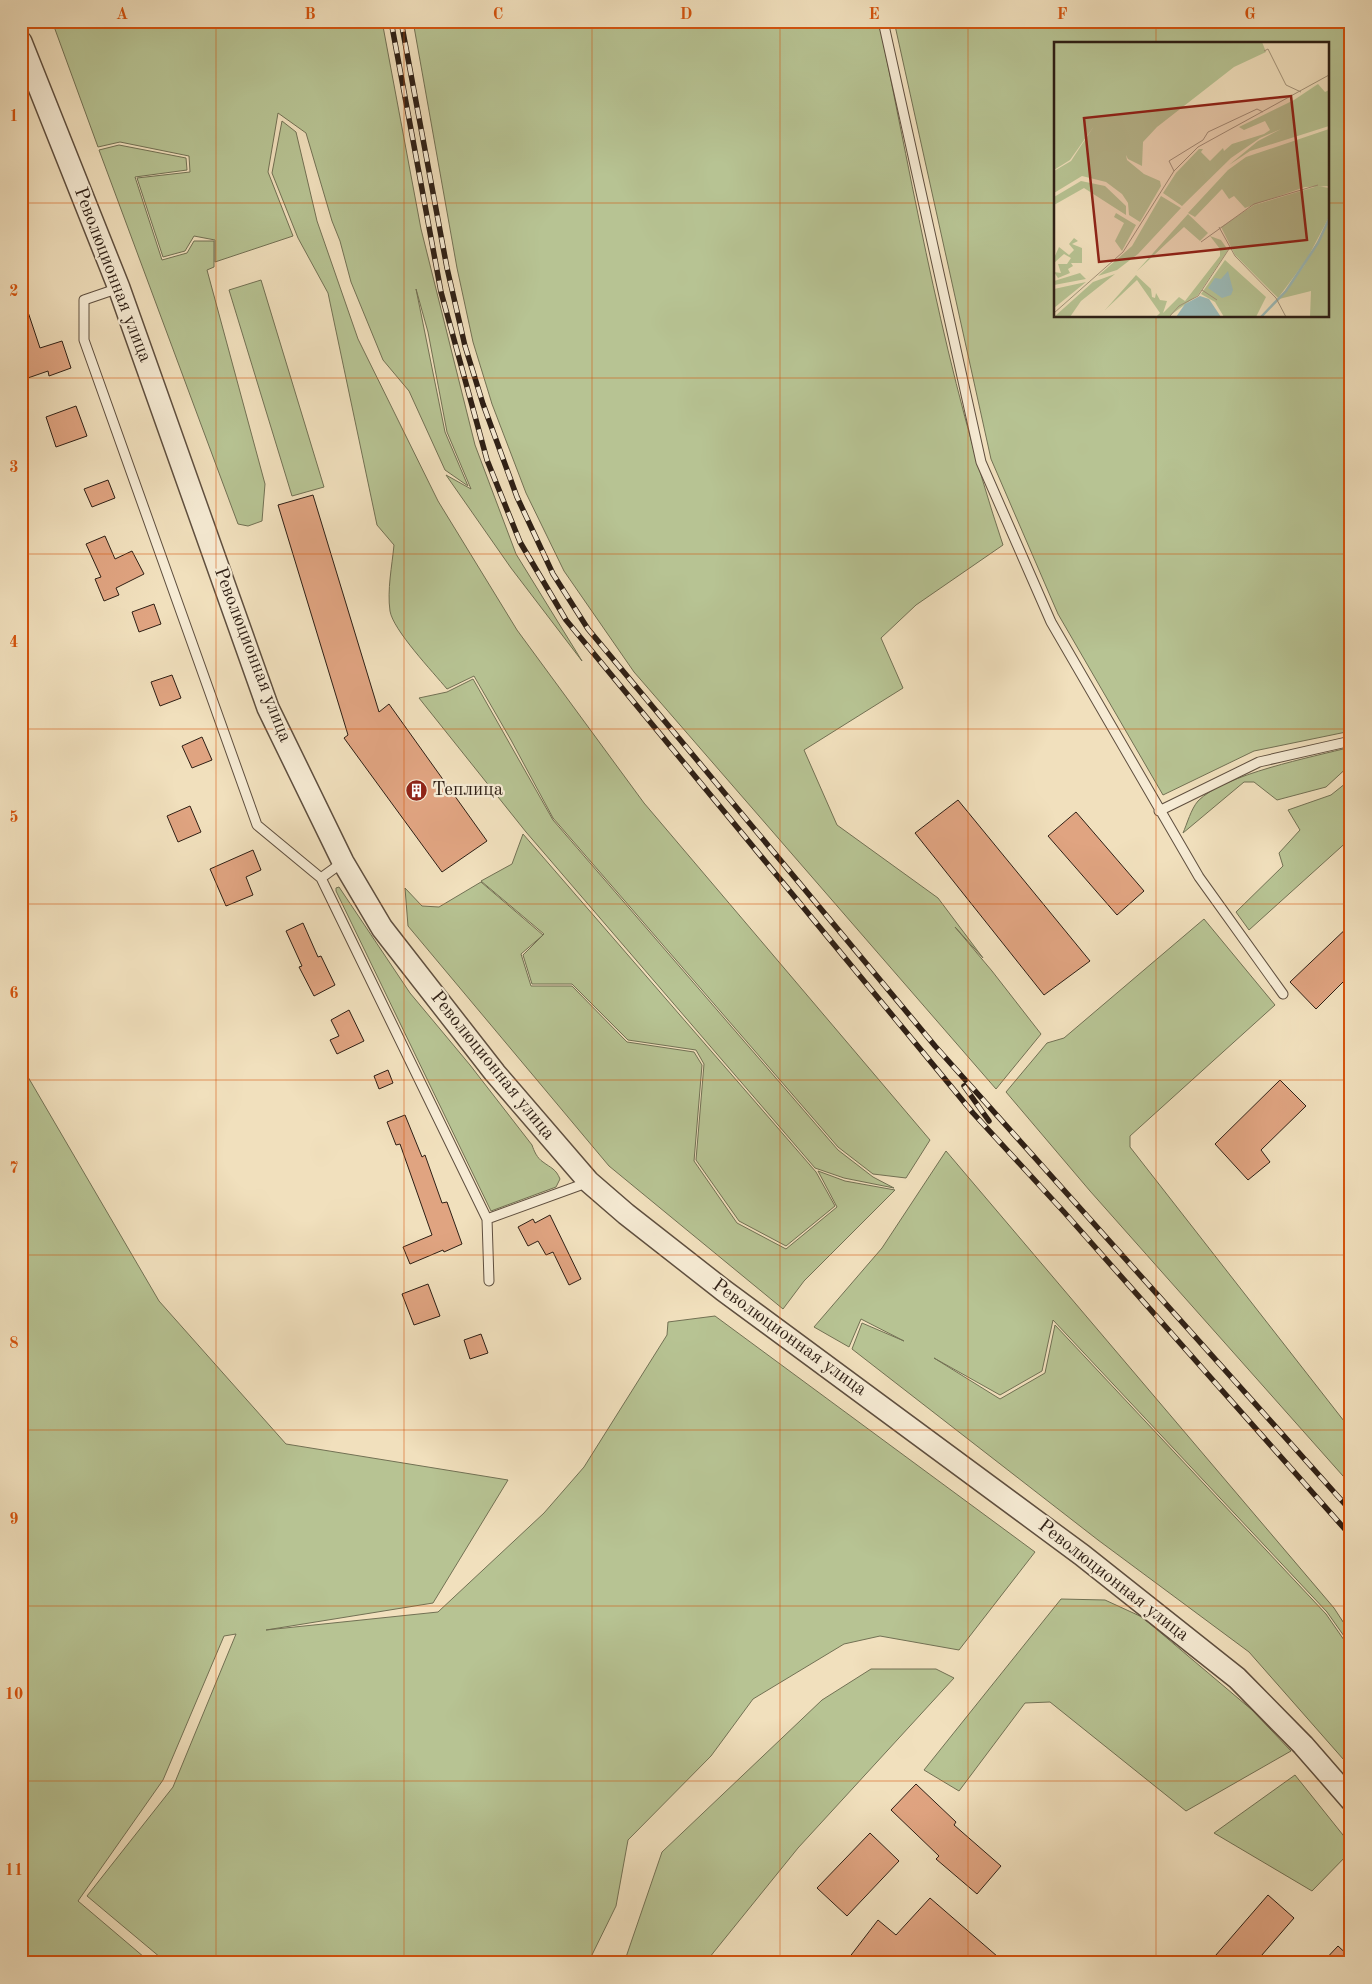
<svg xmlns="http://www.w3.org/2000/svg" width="1372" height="1984" font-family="'Old Standard TT',serif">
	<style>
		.green { fill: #b7c393; stroke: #727154; fill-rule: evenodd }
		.building { fill: #e0a481; stroke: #2e1f15 }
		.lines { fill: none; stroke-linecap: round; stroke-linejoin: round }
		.service-casing { stroke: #5f4f3f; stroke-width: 11 }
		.tertiary-casing { stroke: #5f4f3f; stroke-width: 24 }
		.service { stroke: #f6ebd4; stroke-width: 9 }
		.tertiary { stroke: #f6ebd4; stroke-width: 21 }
		.rail-casing { stroke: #2e1f15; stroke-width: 5.5 }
		.rail { stroke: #f6ebd4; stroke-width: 4; stroke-dasharray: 11; stroke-linecap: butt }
		.grid { fill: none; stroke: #d5530d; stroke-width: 1; stroke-opacity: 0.55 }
		.labels { text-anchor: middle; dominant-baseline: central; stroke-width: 4.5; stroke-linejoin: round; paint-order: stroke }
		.street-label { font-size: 19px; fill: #2e1f15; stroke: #f6ebd4 }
		.poi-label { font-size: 19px; fill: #2e1f15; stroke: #f6ebd4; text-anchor: start }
		.inset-river { fill: none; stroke: #9cbbb9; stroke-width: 2.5 }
		.inset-road { fill: none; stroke: #a3937a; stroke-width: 1 }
		.view { fill: #8f2418; fill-opacity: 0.15; stroke: #8f2418; stroke-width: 2.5 }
		.inset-edge { fill: none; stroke: #2e1f15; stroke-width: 2.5 }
		.neatline { fill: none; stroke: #d5530d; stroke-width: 2 }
		.grid-label { font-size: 16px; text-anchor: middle; font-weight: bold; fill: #d5530d }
	</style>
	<rect width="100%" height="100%" fill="#f1e0bd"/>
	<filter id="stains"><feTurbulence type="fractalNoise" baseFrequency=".004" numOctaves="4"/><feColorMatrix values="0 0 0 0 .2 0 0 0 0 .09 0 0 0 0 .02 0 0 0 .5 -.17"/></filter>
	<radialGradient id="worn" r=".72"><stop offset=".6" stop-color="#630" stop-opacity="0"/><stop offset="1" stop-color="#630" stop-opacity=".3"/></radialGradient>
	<!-- green -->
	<path class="green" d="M52 21H382L421 229 475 445 516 554 582 661 511 568 446 475 471 489 447 432 428 332 416 289 445 432 468 486 445 470 409 391 383 360 351 282 340 241 332 221 306 133 278 113 268 172 293 236 215 262V240L194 236 185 251 163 257 137 178 190 172 189 156 120 142 98 147Z
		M413 21H879C915 197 946 375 1003 545L916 605 881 638 903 688 804 750 837 825 938 898 983 958 955 927 992 971 1041 1034 996 1089 634 672 564 571 526 493 492 404 473 342 457 268Z
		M894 21H1351V731L1254 751 1163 795 1058 614 991 459ZM1056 44H1328V316H1056Z
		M282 121 296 132 317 221 358 339 438 501 517 630 644 803 930 1140 906 1178 873 1174 838 1147 553 818 511 740 474 676 447 689C433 672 393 630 390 611 387 590 392 566 394 545L377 525 328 293 298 238 272 173Z
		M119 145 186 158 187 170 135 177 162 260 187 253 194 241H214V267L207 270 265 484 262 521 248 526 238 524 99 150Z
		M261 280 324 487 292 496 229 290Z
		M473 679 553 820 838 1150 873 1177 894 1188 844 1178 815 1168 526 832 419 698 447 692Z
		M1351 747V764L1326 787 1277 800 1254 782H1244L1183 833C1187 824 1191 809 1198 801 1224 774 1313 757 1351 747Z
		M1351 779V838L1249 930 1236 912 1283 866 1279 853 1300 830 1288 810 1331 795Z
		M523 834 816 1172 835 1206 786 1246 739 1221 696 1160 704 1064 696 1050 628 1040 572 984H532L523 955 544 934 481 881 512 864Z
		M481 882 543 935 521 954 531 986H572L627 1042 694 1052 702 1065 694 1161 737 1223 786 1249 837 1207 818 1171 845 1181 895 1190 804 1281 783 1309 609 1166 408 926 405 888 422 906 439 907Z
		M339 887 410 993 470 1065 532 1145C534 1151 537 1158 543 1162 551 1168 556 1169 560 1179L556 1187 491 1211 336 891V888Z
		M1204 919 1275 1005 1130 1136V1147L1351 1430V1485L1090 1191 1006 1092 1047 1043 1064 1038Z
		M21 1065 159 1301 286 1444 508 1480 433 1603 266 1630 438 1612 544 1513 584 1467 667 1335 668 1322 715 1316 1035 1552 959 1650 880 1636 844 1644 753 1699 711 1756 628 1840 616 1906 588 1963H167L87 1896 173 1787 236 1634 224 1636 163 1780 78 1901 151 1963H21Z
		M946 1151 1334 1608 1351 1634V1646L1327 1612 1053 1320 1042 1371 1000 1395 934 1358 1000 1399 1045 1373 1055 1325 1326 1614 1351 1650V1768L1249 1652 1098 1540 852 1349 862 1323 904 1341 861 1319 849 1347 814 1327 882 1248Z
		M1061 1599 1105 1600 1142 1617 1252 1710 1291 1751 1186 1811 1050 1702 1025 1703 959 1791 924 1770Z
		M871 1669H936L954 1678 798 1848 705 1963H624L662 1852 822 1700Z
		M1295 1775 1351 1845V1851L1312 1891 1214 1833Z"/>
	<!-- building -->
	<path class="building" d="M21 300H24L40 348 62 341 71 368 49 376 48 371 25 379 21 369Z
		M76 406 87 436 56 447 46 417Z
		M108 480 115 498 92 507 84 489Z
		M313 495 379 712 389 704 487 841 442 872 344 738 348 735 278 505Z
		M105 536 115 559 132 551 144 574 116 588 119 595 104 601 95 579 101 577 86 544Z
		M154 604 161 624 139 632 132 612Z
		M172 675 181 698 160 706 151 682Z
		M202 737 212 760 192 768 182 746Z
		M958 800 1090 961 1044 995 915 833Z
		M190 806 201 832 178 842 167 816Z
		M1076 812 1144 891 1117 915 1048 836Z
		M253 850 261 870 246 877 253 895 226 906 210 869Z
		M303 923 318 957 321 956 335 985 314 996 299 967 302 966 286 931Z
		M1351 924V974L1316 1009 1290 982Z
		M349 1010 364 1041 337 1054 330 1040 339 1036 331 1020Z
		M388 1070 393 1083 379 1089 374 1076Z
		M1280 1080 1306 1106 1261 1150 1270 1162 1248 1180 1215 1144Z
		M405 1115 422 1157 425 1155 442 1203 447 1202 462 1244 444 1252 443 1250 410 1264 403 1247 432 1235 400 1144 396 1145 387 1122Z
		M550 1215 581 1279 569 1285 553 1252 546 1255 538 1241 528 1246 518 1227 533 1219 535 1223Z
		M428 1284 440 1316 414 1325 402 1294Z
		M481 1334 488 1353 470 1359 464 1340Z
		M916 1784 956 1822 954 1825 1001 1866 977 1894 936 1859 939 1856 891 1810Z
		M870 1833 899 1861 847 1916 817 1888Z
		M1268 1895 1294 1918 1255 1963H1209Z
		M930 1898 1005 1963H845L878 1920 896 1935Z
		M1338 1946 1351 1958V1963H1322Z"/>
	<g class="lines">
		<defs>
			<path id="service" d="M883 21 981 462 1051 622 1199 877 1283 994
				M119 288 84 300V340L257 825 321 878 487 1219 589 1182
				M1159 811 1259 762 1351 741
				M321 878 343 862
				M487 1219 489 1281"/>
			<path id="tertiary" d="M21 42 119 288 268 708 343 862 382 928 495 1073 589 1182 626 1214 723 1290 1082 1555 1237 1678 1303 1745 1351 1800"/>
		</defs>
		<!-- service casing -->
		<use href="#service" class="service-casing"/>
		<!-- tertiary casing -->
		<use href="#tertiary" class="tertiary-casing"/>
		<!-- service -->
		<use href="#service" class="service"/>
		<!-- tertiary -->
		<use href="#tertiary" class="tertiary"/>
		<defs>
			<path id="rail" d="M391 21 441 292 487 460 520 542 566 620 973 1113 1064 1212 1351 1536
				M401 21 447 268 465 346 483 404 517 497 553 574 588 629 935 1046 1351 1511
				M964 1086 989 1121"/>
		</defs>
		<!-- rail casing -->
		<use href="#rail" class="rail-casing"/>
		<!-- rail -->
		<use href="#rail" class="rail"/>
	</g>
	<!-- grid -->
	<path class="grid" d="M216 21V1963M404 21V1963M592 21V1963M780 21V1963M968 21V1963M1156 21V44M21 203H1056M1328 203H1351M1156 316V1963M21 378H1351M21 554H1351M21 729H1351M21 904H1351M21 1080H1351M21 1255H1351M21 1430H1351M21 1606H1351M21 1781H1351"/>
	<!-- icons -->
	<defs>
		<symbol id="building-disc" viewBox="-11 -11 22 22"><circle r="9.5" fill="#8f2418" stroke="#f6ebd4"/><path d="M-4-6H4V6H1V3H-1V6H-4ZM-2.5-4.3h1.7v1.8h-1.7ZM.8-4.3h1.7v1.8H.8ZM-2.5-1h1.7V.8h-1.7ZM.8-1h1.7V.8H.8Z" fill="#fff"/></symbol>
	</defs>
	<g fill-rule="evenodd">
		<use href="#building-disc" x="404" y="778" width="25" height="25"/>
	</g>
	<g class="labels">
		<!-- street labels -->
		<g class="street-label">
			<text transform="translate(112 275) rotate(69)">Революционная улица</text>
			<text transform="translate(252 655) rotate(69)">Революционная улица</text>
			<text transform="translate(492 1066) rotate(51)">Революционная улица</text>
			<text transform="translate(789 1338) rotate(36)">Революционная улица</text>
			<text transform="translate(1113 1581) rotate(38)">Революционная улица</text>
		</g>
		<!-- poi labels -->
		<g class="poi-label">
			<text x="432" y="790">Теплица</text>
		</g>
	</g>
	<!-- overview -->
	<g transform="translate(1054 42)">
		<rect width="275" height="275" fill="#f1e0bd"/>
		<path d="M0 0H208L212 10 180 25 103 85 89 100 88 124 74 117 72 113 73 118 90 132 106 139 107 144 86 180 75 173 74 161 68 152 52 140 28 134 0 151V129L17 119 40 84 16 118 0 128ZM264 42 271 50 275 48V84L196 109 175 123 204 99 227 87 206 96 177 116 128 164 109 151 122 131 145 107H149L147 110 156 119 169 106 170 109 178 102 210 92 216 88 211 79 190 88 185 85 240 58ZM275 87V144L251 145 191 166 180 154 175 157 168 147 141 175 134 171 174 128 192 115ZM27 139 51 144 72 164V173L30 146 0 163V155ZM264 144 275 146V175L253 217 224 256 181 213 167 185 200 163ZM107 154 127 166 84 212 63 228 44 234 78 204ZM62 171 82 183 68 209 61 199 70 181 60 175ZM134 172 154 191 146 199 130 185 83 229ZM275 178V275H256L257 249 225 257 250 224ZM156 194 167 198 174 208 144 253 114 275H102L106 271 83 238 51 268 82 233 97 247 98 255 101 256 102 251 106 258 113 259 109 271 125 255 131 259 166 214V207ZM20 196 24 199 18 202 28 206V221H17L19 224 14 227 16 231 4 236 0 230 7 231 4 222H13L17 216 10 212 0 221V216L5 205 15 213 20 208 15 202ZM171 218 212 255 202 275H170L161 260 147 252ZM26 231 32 237 0 243V239ZM61 232 27 259 16 275H0L39 240ZM32 240 0 266V247Z" fill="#b7c393"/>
		<path d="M174 229 179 248 177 253 168 256 154 246 161 236 167 237ZM146 254 155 257 167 275H122L131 262Z" fill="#9cbbb9"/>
		<path class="inset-river" d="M207 275 232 249 264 201 275 177"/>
		<path class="inset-road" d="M210 9 214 7 232 43 247 50M120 129 115 119 149 98 154 90 203 67 209 70M165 185 181 214 222 256 232 275M147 200 200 162 264 143M148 248 163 258M0 271 69 210 120 129 144 105 275 33M115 275 125 264 144 254 175 207"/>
		<path class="view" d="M237 54 253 198 45 220 30 76Z"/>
		<rect width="275" height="275" class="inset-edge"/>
	</g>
	<!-- margin -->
	<rect width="1372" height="1984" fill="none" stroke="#f1e0bd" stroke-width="55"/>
	<rect x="28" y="28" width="1316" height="1928" class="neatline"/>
	<g class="grid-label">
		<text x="122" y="19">A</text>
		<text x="310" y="19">B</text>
		<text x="498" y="19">C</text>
		<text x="686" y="19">D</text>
		<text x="874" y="19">E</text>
		<text x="1062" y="19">F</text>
		<text x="1250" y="19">G</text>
		<text x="14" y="121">1</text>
		<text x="14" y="296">2</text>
		<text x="14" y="472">3</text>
		<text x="14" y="647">4</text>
		<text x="14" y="822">5</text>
		<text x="14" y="998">6</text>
		<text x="14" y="1173">7</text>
		<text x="14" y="1348">8</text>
		<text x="14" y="1524">9</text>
		<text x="14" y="1699">10</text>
		<text x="14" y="1875">11</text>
	</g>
	<rect width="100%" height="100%" filter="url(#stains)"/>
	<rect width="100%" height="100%" fill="url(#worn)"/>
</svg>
